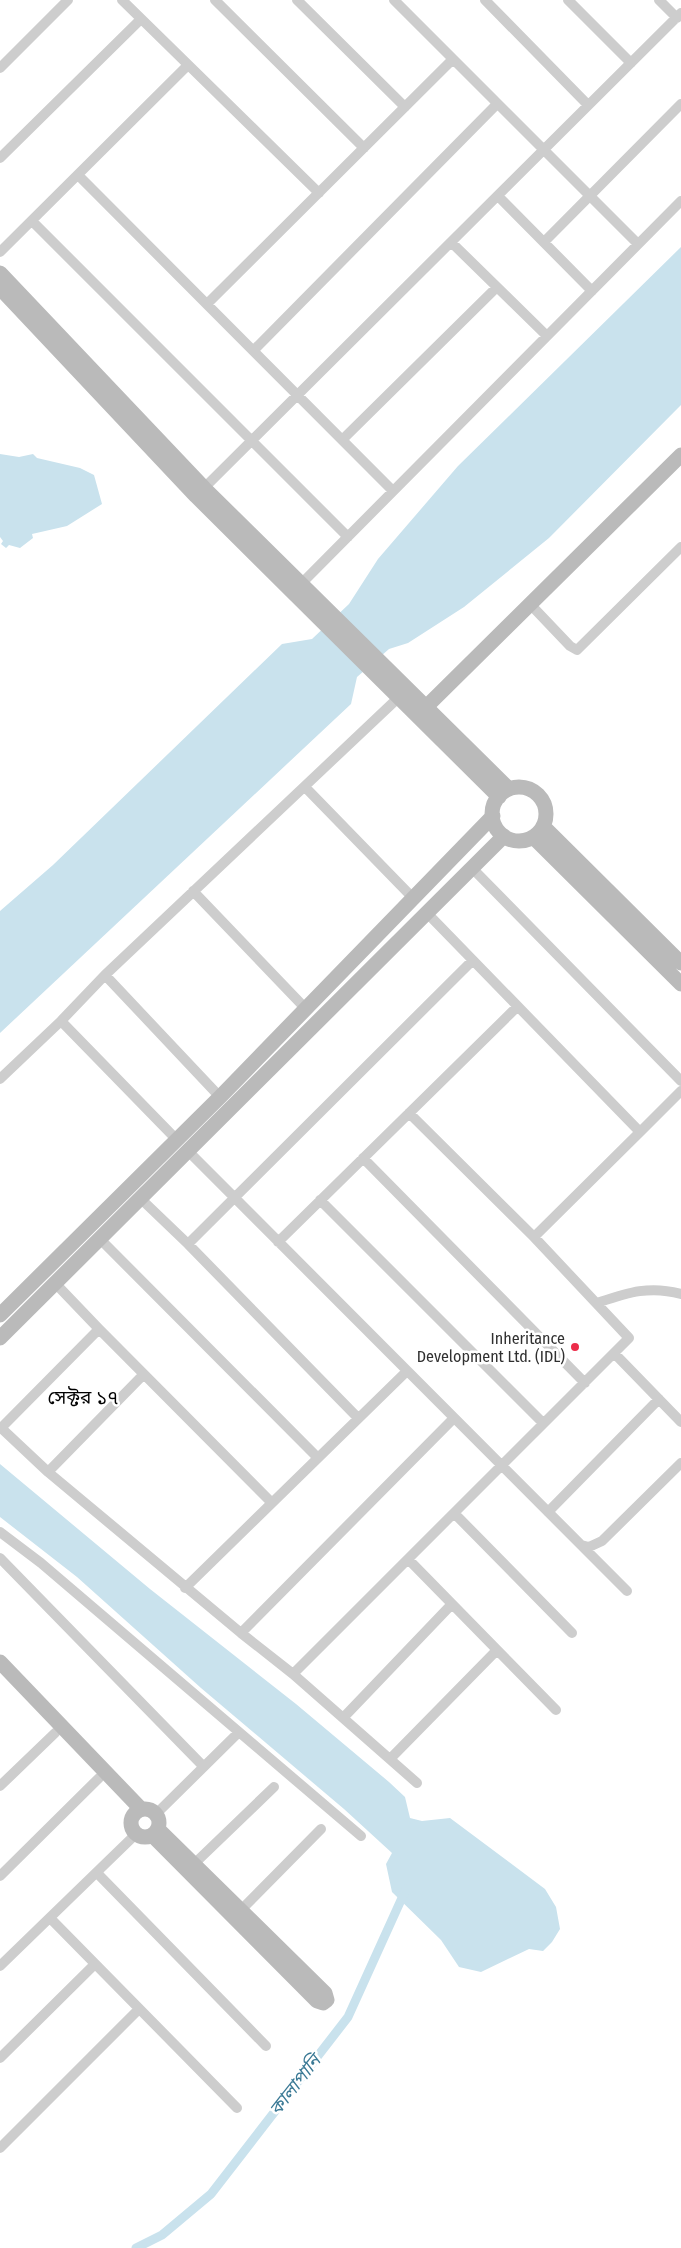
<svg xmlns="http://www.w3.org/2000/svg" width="681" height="2248" font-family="'Fira Sans Condensed','Noto Sans Bengali',sans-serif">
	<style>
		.water { fill: #c9e2ed }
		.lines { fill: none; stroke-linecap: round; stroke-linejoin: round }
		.canal { stroke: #c9e2ed; stroke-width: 9 }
		.street { stroke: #cdcdcd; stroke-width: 10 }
		.secondary { stroke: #bababa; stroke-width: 15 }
		.poi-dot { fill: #ec2c4a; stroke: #fff; stroke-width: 2 }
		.labels { text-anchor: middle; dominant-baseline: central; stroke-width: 5; stroke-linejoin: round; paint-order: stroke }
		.poi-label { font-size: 16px; fill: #303030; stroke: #fff; text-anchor: end }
		.water-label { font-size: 18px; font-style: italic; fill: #3a7995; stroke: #fff }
		.quarter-label { font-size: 19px; fill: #000; stroke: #fff }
	</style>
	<rect width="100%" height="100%" fill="#fff"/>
	<!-- water -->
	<path class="water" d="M681 247V405L549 538 464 607 408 643 389 649 357 677 351 704 0 1033V911L53 865 282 644 312 639 349 604 378 559 458 466Z
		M0 454 19 457 33 454 37 458 80 468 94 475 102 504 67 526 32 534 33 538 20 548 9 545 6 548 1 544 3 541 0 537Z
		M0 1464 150 1589 296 1704 389 1782 405 1797 410 1818 422 1821 450 1818 545 1889 556 1907 560 1929 552 1942 543 1951 529 1949 481 1972 459 1967 441 1940 392 1892 386 1864 392 1853 344 1809 201 1688 77 1577 0 1517Z"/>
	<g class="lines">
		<!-- canal -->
		<path class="canal" d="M136 2248 162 2235 211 2194 348 2017 406 1889"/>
		<!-- street -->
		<path class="street" d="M122 0 319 193
			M215 0 364 148
			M297 0 405 107
			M394 0 638 244
			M485 0 588 105
			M568 0 631 63
			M659 0 677 18
			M0 68 68 0
			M0 158 141 19
			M78 175 393 491
			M498 196 592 291
			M32 221 348 537
			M451 242 547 336
			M544 242 681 104
			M0 252 188 65
			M208 303 453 59
			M254 350 497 104
			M342 440 497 287
			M200 492 681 13
			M301 584 681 201
			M530 604 570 646 577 650 681 547
			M305 787 413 898
			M472 868 681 1081
			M193 891 306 1009
			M427 913 640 1132 534 1237
			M105 975 220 1097
			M61 1021 176 1139
			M0 1079 61 1021 105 975 398 698
			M640 1132 681 1091
			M188 1151 627 1591
			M363 1158 585 1383
			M140 1198 188 1244 358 1418
			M320 1200 543 1423
			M100 1239 318 1458
			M278 1242 517 1007
			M188 1244 472 961
			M55 1283 99 1329 272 1503
			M597 1303C627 1293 649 1285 681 1294
			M614 1353 681 1422
			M0 1427 48 1472 241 1633 454 1418
			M1 1428 99 1329
			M48 1472 143 1375
			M548 1512 659 1399
			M454 1513 572 1633
			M0 1532 41 1563 239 1732
			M581 1545 589 1547 602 1541 681 1463
			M0 1558 203 1766
			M408 1559 556 1710
			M185 1588 407 1371
			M241 1633 293 1674 417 1783
			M293 1674 629 1338 534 1237 409 1113
			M343 1718 452 1604
			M390 1759 497 1650
			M0 1786 55 1733
			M156 1814 239 1732 361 1836
			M194 1864 274 1787
			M97 1873 266 2046
			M0 1876 99 1778
			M241 1910 321 1829
			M50 1918 237 2108
			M0 1966 136 1834
			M0 2058 95 1964
			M0 2148 139 2009"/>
		<!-- secondary -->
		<path class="secondary" d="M0 273 204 488 509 789
			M0 288 196 496 499 797
			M425 708 681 455
			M492 814a27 27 0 1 1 54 0a27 27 0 1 1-54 0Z
			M543 826 681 963
			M533 837 681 984
			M0 1315 220 1097 493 816
			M0 1338 504 836
			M0 1662 141 1809
			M131 1823a14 14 0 1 1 28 0a14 14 0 1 1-28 0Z
			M152 1835 317 2001 323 2003 327 2000 325 1993 158 1829"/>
	</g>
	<!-- markers -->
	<circle class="poi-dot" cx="575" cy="1347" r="5"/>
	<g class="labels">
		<!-- poi labels -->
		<g class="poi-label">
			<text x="565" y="1338">Inheritance<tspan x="565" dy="18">Development Ltd. (IDL)</tspan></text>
		</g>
		<!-- water labels -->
		<g class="water-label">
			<text transform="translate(295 2085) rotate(-52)">কালাপানি</text>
		</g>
		<!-- quarter labels -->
		<g class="quarter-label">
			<text x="83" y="1397">সেক্টর ১৭</text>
		</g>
	</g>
</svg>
